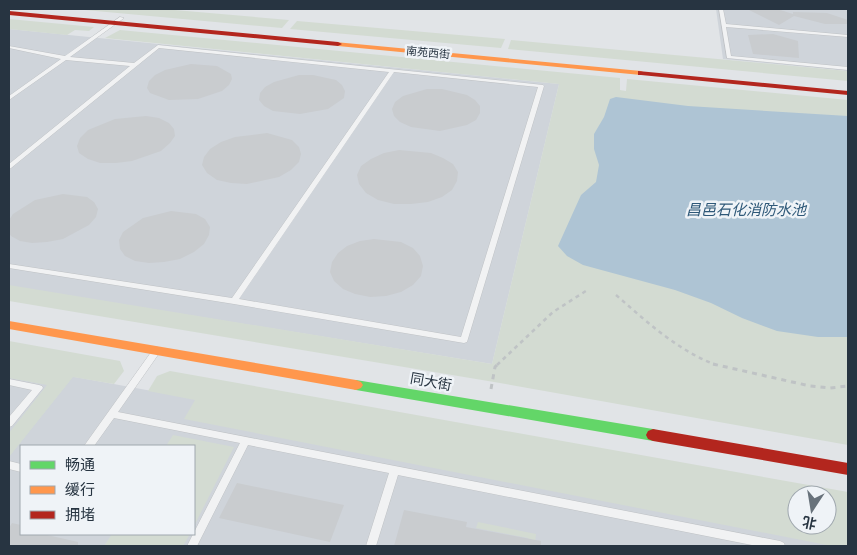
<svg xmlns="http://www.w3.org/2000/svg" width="857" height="555" font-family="Rubik,'Noto Sans SC',sans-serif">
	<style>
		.built { fill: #cfd4da; fill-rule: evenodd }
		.green { fill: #d3dbd2; fill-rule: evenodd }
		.water { fill: #aec4d4 }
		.building { fill: #c9cccf }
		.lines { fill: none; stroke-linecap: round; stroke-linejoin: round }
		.lane-casing { stroke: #bfc2c5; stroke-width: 1 }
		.path-far1 { stroke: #bfc3c5; stroke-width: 2.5; stroke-dasharray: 4 4; stroke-linecap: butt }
		.path { stroke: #bfc3c5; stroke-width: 3; stroke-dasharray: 5 5; stroke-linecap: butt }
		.lane { fill: #f1f2f3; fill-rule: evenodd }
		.fast { fill: #63d668; fill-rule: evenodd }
		.slow { fill: #ff974d; fill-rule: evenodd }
		.jam { fill: #b3261e; fill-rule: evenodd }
		.labels { text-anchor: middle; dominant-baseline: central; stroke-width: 5; stroke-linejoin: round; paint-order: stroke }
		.far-street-label { font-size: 11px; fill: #273441; stroke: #eff3f7 }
		.street-label { font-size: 14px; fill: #273441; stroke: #eff3f7 }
		.water-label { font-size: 15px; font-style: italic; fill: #2e5878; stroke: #eff3f7 }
	</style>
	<rect width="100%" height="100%" fill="#e1e4e7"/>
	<!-- built -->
	<path class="built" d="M716 9H848V71L723 59Z
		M9 29 559 84 492 364 9 286Z
		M9 365 196 399 797 525H827L848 546H9ZM21 446H194V534H21Z"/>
	<!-- green -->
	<path class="green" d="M74 9H163L289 20 282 28Z
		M9 19 94 27 89 31 75 30 67 35 9 29Z
		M297 21 505 39 501 48 290 29Z
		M120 30 620 78V90L626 91 627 79 848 100V445L494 382 9 301V285L492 364 559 84 105 38Z
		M511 40 848 71V81L508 49Z
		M9 341 120 361 124 371 114 384 73 377 9 457V433L47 385 9 378Z
		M170 371 848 492V546H832L184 419 195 400 148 391 157 376ZM797 495H827V525H797Z
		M173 435 234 447 194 526V446H166Z
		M478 522 536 534 535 543 528 542V538L476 528Z
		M112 534H190L183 546H104Z"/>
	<!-- water -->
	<path class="water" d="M616 97 688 106 848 116V337H818L777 331 742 318 711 303 675 290 583 265 567 256 558 246 581 195 596 182 599 165 594 149V134L604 117 610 99Z"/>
	<!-- building -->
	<path class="building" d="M747 9H777L793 14V12L827 13 848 20V24H825L794 16 779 25Z
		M773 34 798 41 799 58 753 54 748 35Z
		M191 64 217 66 231 74 232 79 229 85 222 91 198 99 169 100 150 93 147 88 149 81 155 75 165 70Z
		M299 75H313L336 80 342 85 345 91 344 98 328 109 300 114 273 111 264 106 259 100 260 93 265 87 274 82Z
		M427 89H442L467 95 475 100 480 106V113L476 120 467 125 440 131 411 127 400 122 394 116 392 109 395 102 403 96Z
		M146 116 159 118 169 123 174 129 175 136 170 143 161 151 132 161 116 163H100L88 159 79 153 77 146 80 138 88 130 115 119Z
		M267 133 292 140 299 147 301 154 299 162 291 170 279 177 247 184 231 183 217 180 207 173 202 165 204 157 210 149 221 142 235 137Z
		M399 150 431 153 443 158 453 164 458 172 457 181 452 190 442 197 428 202 411 204H394L378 200 366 193 359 184 357 175 361 166 371 159 384 153Z
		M63 194 87 197 94 202 98 209 96 217 89 225 63 239 47 242 32 243 20 241 11 236 9 233V220L13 214 35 200Z
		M171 211 196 214 205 219 210 227 209 235 204 244 194 252 180 259 164 262 149 263 135 261 125 256 120 249 119 240 123 232 143 218Z
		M374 239 401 242 413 248 420 256 423 266 421 276 413 285 401 292 386 296 370 297 355 294 343 289 334 281 330 272 332 262 338 253 347 246 360 241Z
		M237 483 344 505 330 542 219 518Z
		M404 510 467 522 466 527 541 541V546H394Z
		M12 523 21 525V534H43L78 542V546H9V528Z"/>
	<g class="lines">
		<defs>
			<path id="lane" d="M719 9H723L726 24 848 35V37L726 27 731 56 848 67V70L727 58Z
				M120 17 124 18 70 57 134 63 158 45 543 85 544 86 467 342 464 343 234 304 9 268V264L232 298 389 72 159 48 11 168 9 169V164L130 66 66 60 9 100V96L61 59 9 48V46L65 56ZM394 72 538 87 461 337 239 299Z
				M157 347 160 348 161 350 160 352 118 412 780 541 784 543 785 546H757L398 475 376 546H366L389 473 248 445 197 546H187L240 443 114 418 94 446H84L154 348Z
				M9 379 39 385 42 386 43 388 12 426 9 427V417L32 390 9 385Z
				M9 461 21 464V472L9 469Z"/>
		</defs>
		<!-- lane casing -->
		<use href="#lane" class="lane-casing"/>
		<!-- path-far1 -->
		<path class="path-far1" d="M616 295C647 322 677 350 716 365
			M497 365 553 312 589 289"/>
		<!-- path -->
		<path class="path" d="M713 364 810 386 830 388 848 386
			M491 389 495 367 498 364"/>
		<!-- lane -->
		<use href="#lane" class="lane"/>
		<!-- fast -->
		<path class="fast" d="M356 380 653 429 658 431 660 435 658 439 653 441 356 390 351 388 349 385 351 382Z"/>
		<!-- slow -->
		<path class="slow" d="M335 42 641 71 645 73 641 75 338 46 334 44Z
			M9 321 356 380 361 382 363 385 361 388 356 390 9 329Z"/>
		<!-- jam -->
		<path class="jam" d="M9 11 338 42 342 44 338 46 9 15Z
			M638 71 848 91V95L641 75H638Z
			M653 429 848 463V475L653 441 648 439 646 435 648 431Z"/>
	</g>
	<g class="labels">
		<!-- far-street labels -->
		<g class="far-street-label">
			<text transform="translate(428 53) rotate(5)">南苑西街</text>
		</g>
		<!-- street labels -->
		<g class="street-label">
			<text transform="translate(431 382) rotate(10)">同大街</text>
		</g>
		<!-- water labels -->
		<g class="water-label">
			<text x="746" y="210">昌邑石化消防水池</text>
		</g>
	</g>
	<!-- border -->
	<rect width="857" height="555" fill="none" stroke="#273441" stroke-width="20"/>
	<!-- legend -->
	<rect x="20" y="445" width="175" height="90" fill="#eff3f7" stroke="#9fa7ae"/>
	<rect x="30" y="461" width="25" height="8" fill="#63d668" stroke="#9fa7ae"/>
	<text x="65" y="470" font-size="15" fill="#273441">畅通</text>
	<rect x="30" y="486" width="25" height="8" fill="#ff974d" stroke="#9fa7ae"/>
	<text x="65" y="495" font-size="15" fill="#273441">缓行</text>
	<rect x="30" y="511" width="25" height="8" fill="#b3261e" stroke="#9fa7ae"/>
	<text x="65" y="520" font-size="15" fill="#273441">拥堵</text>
	<!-- north arrow -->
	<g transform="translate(812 510) rotate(192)"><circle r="24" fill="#eff3f7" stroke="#9fa7ae"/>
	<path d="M0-4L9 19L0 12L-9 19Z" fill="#68727b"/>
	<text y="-8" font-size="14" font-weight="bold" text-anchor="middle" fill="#273441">北</text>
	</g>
</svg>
